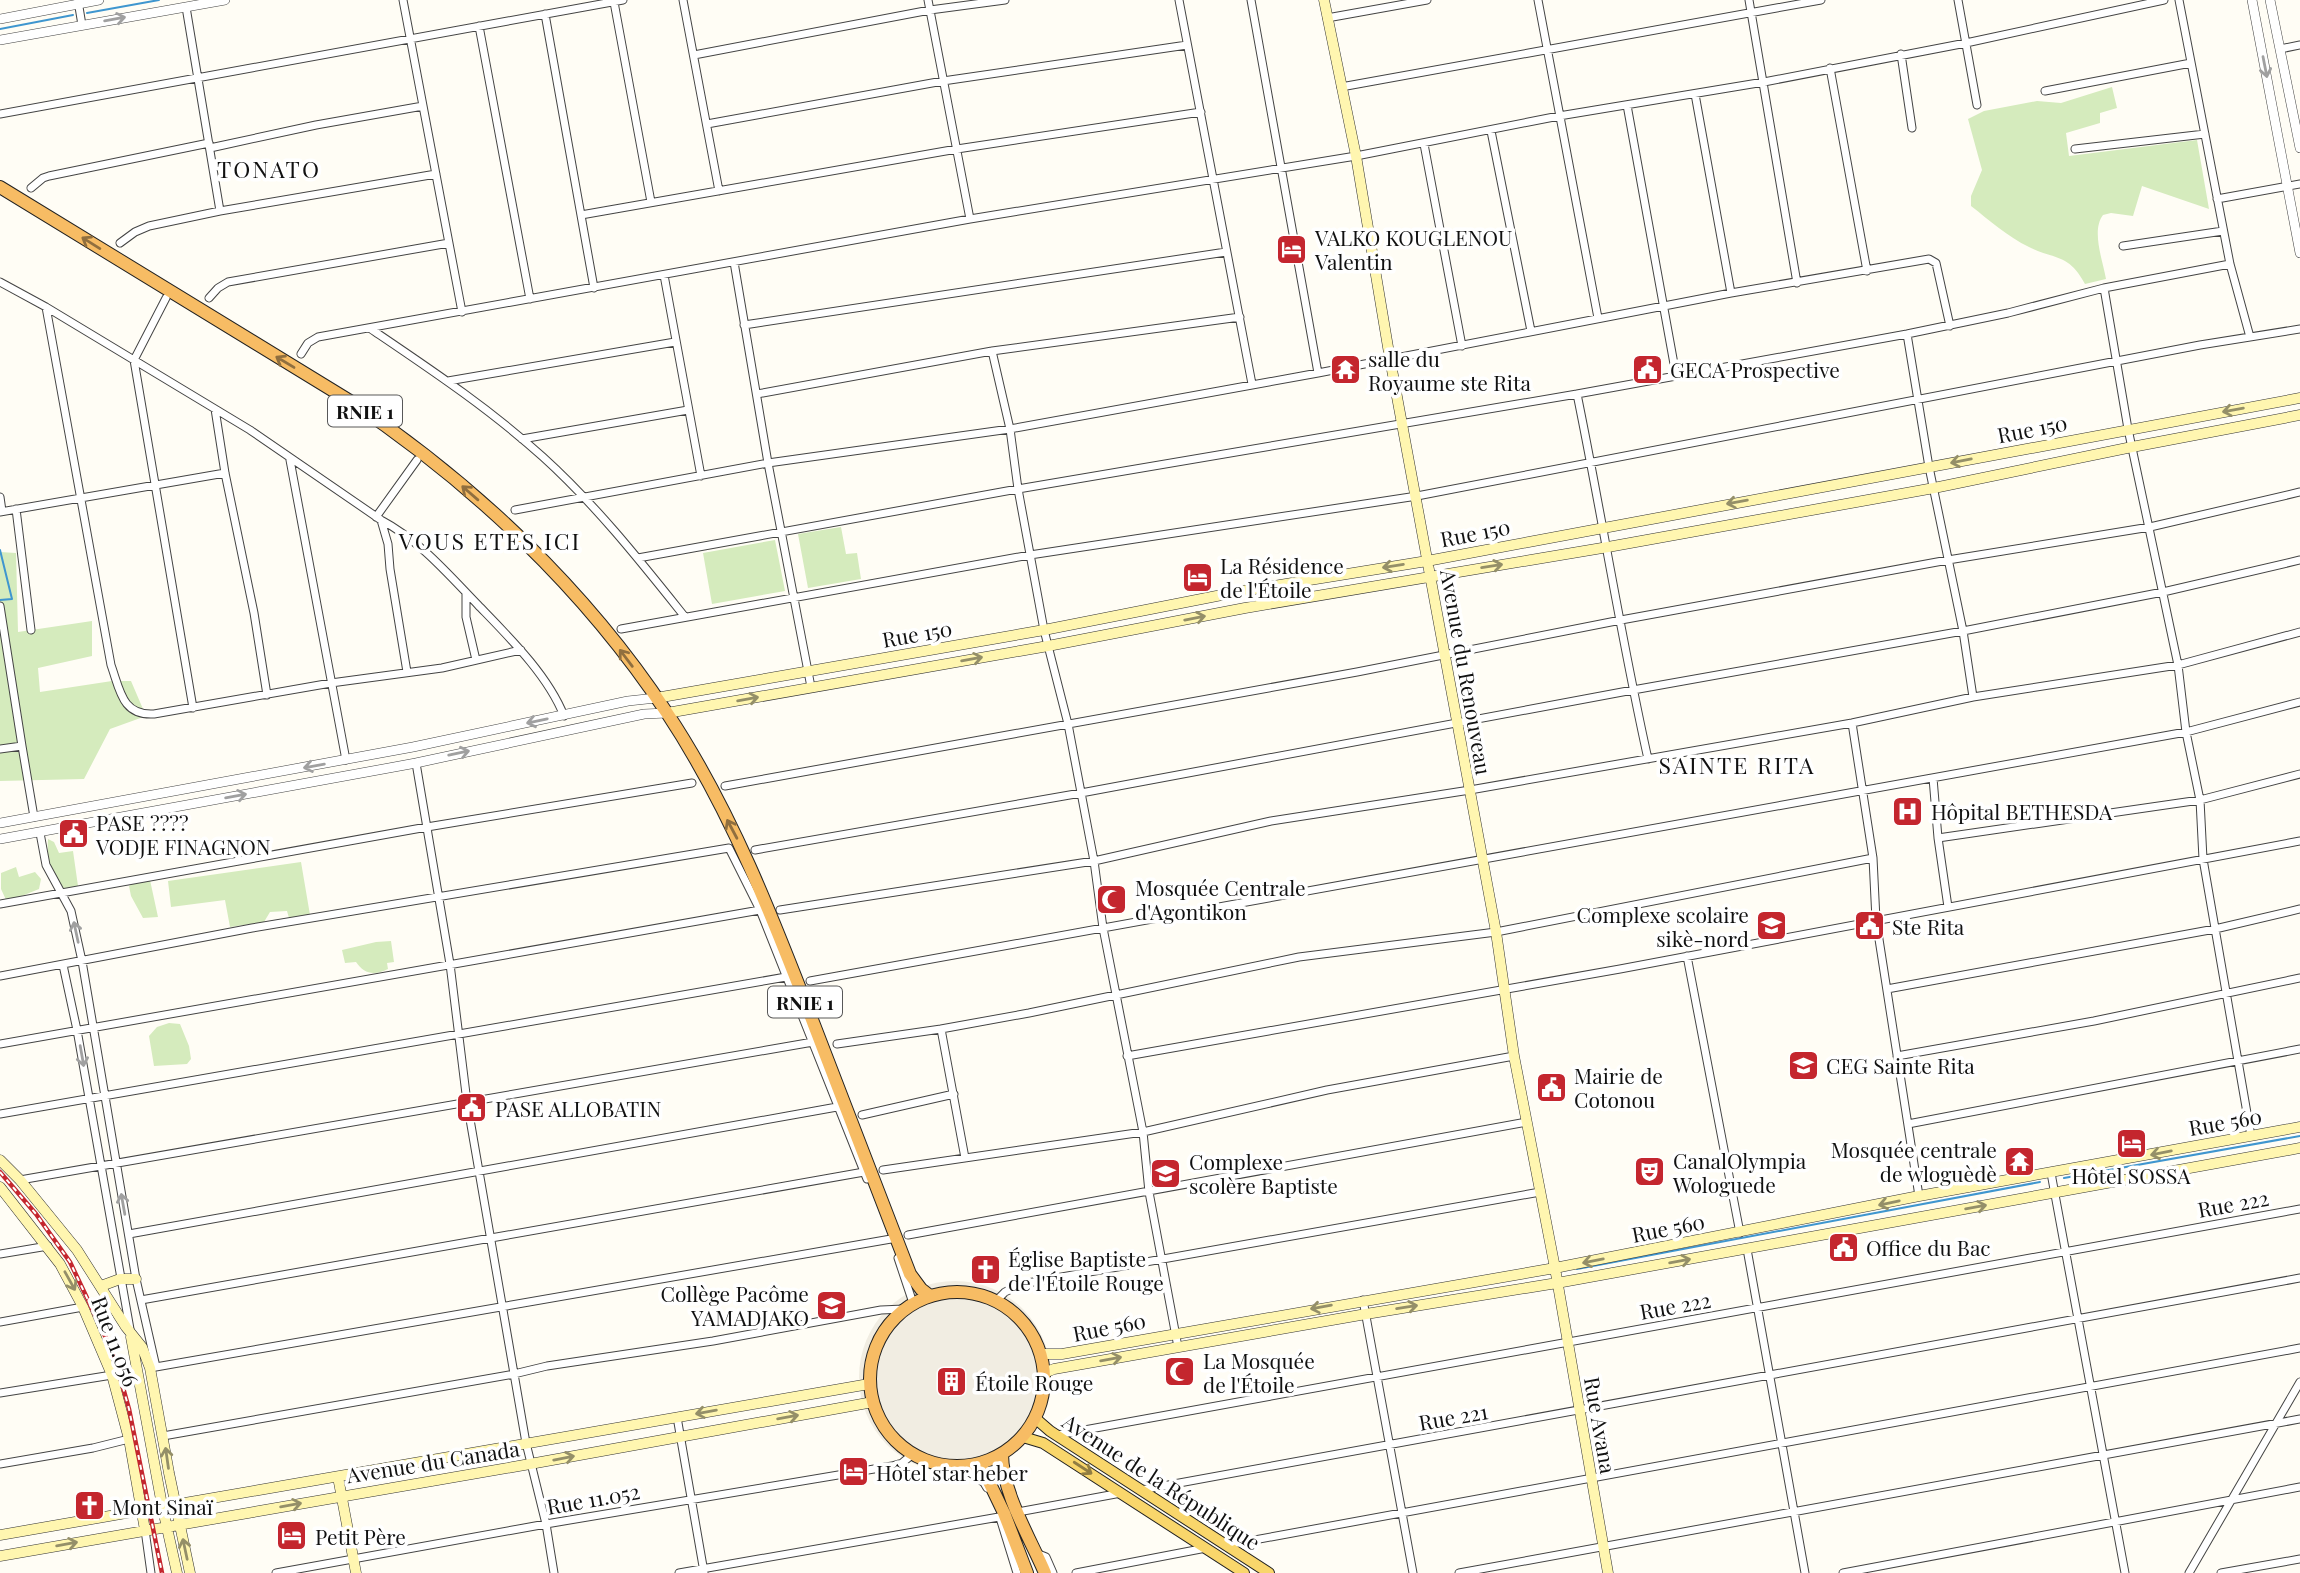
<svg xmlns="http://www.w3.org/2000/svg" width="2300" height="1573" font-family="'Playfair Display',serif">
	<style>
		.green { fill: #d5ebbd }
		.plaza { fill: #f1ede2 }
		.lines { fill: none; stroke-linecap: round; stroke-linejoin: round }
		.stream { stroke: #3f96cf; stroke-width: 2 }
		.minor-casing { stroke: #444; stroke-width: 9 }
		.tertiary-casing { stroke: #444; stroke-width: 10 }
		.secondary-casing { stroke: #333; stroke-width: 11 }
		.primary-casing { stroke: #222; stroke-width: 12 }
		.trunk-casing { stroke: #222; stroke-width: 14 }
		.minor { stroke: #fff; stroke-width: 7 }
		.tertiary { stroke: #fff; stroke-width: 9 }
		.secondary { stroke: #fff6b0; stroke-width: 10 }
		.primary { stroke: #f9d66b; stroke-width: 10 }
		.trunk { stroke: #f7bc64; stroke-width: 12 }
		.rail-casing { stroke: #c4262e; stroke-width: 4.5 }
		.rail { stroke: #fff; stroke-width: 2; stroke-dasharray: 5; stroke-linecap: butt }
		.oneway { stroke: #a0a0a0 }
		.oneway2 { stroke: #906f3f }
		.oneway3 { stroke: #948f68 }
		.oneway4 { stroke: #917d42 }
		.labels { text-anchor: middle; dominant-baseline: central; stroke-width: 7; stroke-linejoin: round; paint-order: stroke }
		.shield { fill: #fff; stroke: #585858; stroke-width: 2 }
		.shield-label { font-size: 19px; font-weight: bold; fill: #111 }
		.poi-label { font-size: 21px; fill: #111; stroke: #fff; text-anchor: start }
		.street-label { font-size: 21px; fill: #111; stroke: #fff }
		.neighbourhood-label { font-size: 23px; letter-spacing: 2px; fill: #111; stroke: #fff }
	</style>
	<rect width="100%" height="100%" fill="#fffdf5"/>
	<!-- green -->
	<path class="green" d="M2112 87 2117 108 2100 113V123L2066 133 2069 156 2197 140 2209 209 2142 186 2133 216 2111 213 2103 215C2091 231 2103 261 2106 279L2085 284C2069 254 2056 260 2029 247 2008 237 1989 220 1971 206V196L1982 170 1968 119 1984 111 2037 101 2061 103Z
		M841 527 846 554 857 553 861 579 808 588 798 534Z
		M775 540 785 591 712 604 703 553Z
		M0 552 16 553 18 632 92 621V656L38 668 40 692 112 681H131L146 716 110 729 84 779 0 781Z
		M48 839 54 842 59 853 73 851 78 886 71 893C69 892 62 890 60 889 49 881 47 852 48 839Z
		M301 862 310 915 289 918 287 911 270 912 264 922 230 927 225 900 171 907 168 881Z
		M16 867 19 877 35 872 41 879 39 889 7 902 1 889V873Z
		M145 877 150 880 158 917 143 918 131 896 129 886Z
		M391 941 394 962 387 963 388 969C374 976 364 974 356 962L345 963 342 950 376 942Z
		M169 1023 180 1024 189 1046 191 1059 187 1064 154 1066 149 1036 157 1027Z"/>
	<!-- plaza -->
	<path class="plaza" d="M859 1377a96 96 0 1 1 192 0a96 96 0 1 1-192 0Z"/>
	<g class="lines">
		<!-- stream -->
		<path class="stream" d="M87 13 159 0
			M0 29 73 15
			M0 550 12 599 0 600
			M2064 1178 2300 1136
			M1577 1269 2040 1182"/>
		<defs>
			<path id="minor" d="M403 0 462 312
				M683 0 719 191
				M928 0 970 219
				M1179 0 1252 384
				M1251 0 1318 373
				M1538 0 1598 318
				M1749 0 1797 283
				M1958 0 1977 105
				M2179 0 2230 264 2250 337
				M78 1 82 25
				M614 2 651 202
				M186 7 220 211
				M545 14 594 288
				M1327 18 1427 0
				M479 26 530 299
				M2280 49 2300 45
				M1901 54 1912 128
				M694 55 930 10 1005 0
				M1830 68 1867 271
				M1341 87 1821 0
				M2045 91 2191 63
				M1695 94 1731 293
				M1627 105 1676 375
				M0 114 623 0
				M707 124 943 81 1187 45
				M1491 131 1531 331
				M1424 144 1462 346
				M210 148 316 125 423 106
				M2075 149 2205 134
				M31 188 43 178 49 176 209 143
				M2217 199 2300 184
				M581 215 957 149 1201 112
				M120 243 135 232 149 226 220 211 436 174
				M2123 246 2223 231
				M734 262 768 463 811 687
				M664 275 701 476
				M0 282 46 307 250 430 381 520C419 540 448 574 478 605 508 636 548 675 564 716
				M2104 288 2128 429 2178 665 2186 732 2200 800 2203 859 2251 1136
				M166 298 134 360 193 708
				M209 298 218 288 228 282 449 243
				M46 307 111 665C120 690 122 716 154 714L331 683 442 668 521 650
				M744 325 1226 252
				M371 329C430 369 490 409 543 457 596 505 641 562 685 617
				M1907 334 1929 467 1963 631 1973 697
				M992 351 1010 429 1018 489 1044 630 1068 724 1094 861 1103 928 1143 1132 1149 1192 1178 1347
				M301 354 308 343 318 337 970 219 1356 156 1559 116 1764 82 1966 43 2164 0
				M448 381 675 342
				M757 394 992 351 1240 317
				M1577 394C1602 516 1621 638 1648 759
				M215 409 225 473 254 613 267 695
				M522 439 688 410
				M290 460 346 760
				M0 497 2 511
				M16 509 31 630
				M515 510 768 463 1010 429 1318 373 1731 293 1929 259 1936 263 1950 326
				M0 512 225 473
				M376 517 417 460
				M381 520 388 544 390 569 407 672
				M638 558 1018 489 1577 394 1907 334 2008 313 2104 288 2230 264
				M466 593V617L476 660
				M0 606 22 746
				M621 629 1030 555 1417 496 2200 345 2300 329
				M1852 723 1873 858 1876 920 1919 1196
				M0 749 22 746 34 817
				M416 763 450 964 467 1102 526 1443 546 1524 554 1573
				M1933 778 1938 838 1948 907
				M725 786 1357 672 1621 620 1948 560 2150 527 2300 492
				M40 833 46 865 71 911 82 961 136 1279 156 1367
				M1938 838 2200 800 2300 774
				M755 850 1081 793 1633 690 1963 631 2163 592 2300 560
				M0 904 427 827 692 783
				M780 910 1094 861 1271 821 1470 790 1852 723 1973 697 2178 665 2300 632
				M1687 956 1740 1233
				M63 965 77 1030 130 1329
				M0 976 252 928 729 848 760 910 867 1179
				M810 981 2186 732 2300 702
				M1887 989 2215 929 2300 909
				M941 1029 965 1158
				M0 1044 760 910
				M837 1044 941 1029 1029 1013 1299 957 1496 932 1873 858
				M1127 1056 1620 969 2300 841
				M1897 1056 2094 1021 2300 978
				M0 1114 786 977
				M862 1115 954 1094
				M1908 1124 2300 1049
				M883 1170 1143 1132 1327 1090 1514 1056
				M2051 1173 2125 1573
				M20 1180 813 1042
				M129 1234 837 1107
				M908 1235 1527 1122
				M1747 1249 1805 1573
				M0 1254 48 1246
				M898 1258 913 1303
				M141 1300 864 1172
				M1363 1300 1413 1573
				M996 1301 1005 1292 1022 1284 1540 1192
				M0 1322 83 1307
				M150 1368 891 1239
				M0 1393 112 1375
				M677 1417 704 1572
				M1057 1435 2300 1209
				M163 1436 514 1374 547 1366 713 1341 881 1310 904 1309
				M0 1464 93 1448 129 1439
				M961 1466 984 1483 987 1488
				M1141 1490 2300 1278
				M1018 1512 1121 1493
				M1000 1518 1017 1573
				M145 1530 151 1573
				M1227 1545 2300 1348
				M1036 1553 1046 1557 1053 1573
				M276 1573 546 1524 892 1466 902 1463 913 1454
				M679 1573 999 1517
				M1076 1573 1206 1548
				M1459 1573 2300 1419
				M1843 1573 2300 1487
				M2189 1573 2300 1382
				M2221 1573 2300 1559"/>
			<path id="tertiary" d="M2252 0 2300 253
				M2270 0 2300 148
				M0 19 99 0
				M0 40 225 0
				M0 823 413 747 628 701 656 698
				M0 839 416 763 644 714 667 713"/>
			<path id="secondary" d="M1324 0 1356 156 1390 359 1496 932 1514 1056 1555 1268 1608 1573
				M656 698 1044 630 1242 591 1427 561 2300 398
				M667 713 1048 646 1245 608 1608 547 1934 488 2132 447 2300 415
				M0 1160 20 1180 77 1250 126 1327 142 1347 150 1368 169 1473 190 1573
				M0 1187 60 1264 83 1307 112 1375 129 1439 145 1530
				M101 1286 120 1279H136
				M131 1337 162 1505 177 1573
				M1041 1354H1062L1555 1268 1919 1196 2300 1127
				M1044 1373 1054 1369 1366 1314 1557 1283 2300 1148
				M338 1477 356 1573
				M0 1535 869 1384
				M0 1556 530 1464 873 1402"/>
			<path id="primary" d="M1035 1418 1050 1431 1269 1573
				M1023 1437 1043 1443 1244 1573"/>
			<path id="trunk" d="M0 187 350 401C474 484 585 589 667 713 732 811 774 921 816 1030 847 1112 879 1192 910 1274L921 1289 930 1296
				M870 1379a87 87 0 1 1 174 0a87 87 0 1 1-174 0Z
				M1002 1454C1002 1492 1030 1538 1045 1573
				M980 1463 1004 1513 1027 1573"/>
		</defs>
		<!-- minor casing -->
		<use href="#minor" class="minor-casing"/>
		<!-- tertiary casing -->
		<use href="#tertiary" class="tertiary-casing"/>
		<!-- secondary casing -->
		<use href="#secondary" class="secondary-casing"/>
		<!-- primary casing -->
		<use href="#primary" class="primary-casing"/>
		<!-- trunk casing -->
		<use href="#trunk" class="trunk-casing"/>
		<!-- minor -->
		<use href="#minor" class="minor"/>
		<!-- tertiary -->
		<use href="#tertiary" class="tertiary"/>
		<!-- secondary -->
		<use href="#secondary" class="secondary"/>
		<!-- primary -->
		<use href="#primary" class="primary"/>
		<!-- trunk -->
		<use href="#trunk" class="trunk"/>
		<defs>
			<path id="rail" d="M0 1172 36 1214 70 1262 114 1355 129 1409 162 1573"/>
		</defs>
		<!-- rail casing -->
		<use href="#rail" class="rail-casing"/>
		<!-- rail -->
		<use href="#rail" class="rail"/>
	</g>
	<!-- one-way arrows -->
	<defs><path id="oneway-shaft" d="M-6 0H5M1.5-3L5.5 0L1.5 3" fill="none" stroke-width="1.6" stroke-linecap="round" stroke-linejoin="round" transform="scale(1.75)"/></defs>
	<g class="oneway">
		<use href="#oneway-shaft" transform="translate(115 19) rotate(-10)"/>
		<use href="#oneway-shaft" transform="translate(2265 67) rotate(79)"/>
		<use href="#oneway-shaft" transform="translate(537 721) rotate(168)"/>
		<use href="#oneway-shaft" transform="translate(459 753) rotate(-12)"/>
		<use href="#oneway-shaft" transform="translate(314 766) rotate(170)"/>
		<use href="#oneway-shaft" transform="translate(236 796) rotate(-10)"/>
		<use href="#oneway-shaft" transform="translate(76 932) rotate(-102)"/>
		<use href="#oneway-shaft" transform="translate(82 1056) rotate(80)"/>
		<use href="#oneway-shaft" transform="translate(123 1204) rotate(-100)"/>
	</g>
	<g class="oneway2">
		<use href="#oneway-shaft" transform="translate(91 243) rotate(-148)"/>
		<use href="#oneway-shaft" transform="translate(285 362) rotate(-149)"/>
		<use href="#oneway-shaft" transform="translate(470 493) rotate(-139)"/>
		<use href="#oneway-shaft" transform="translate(626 658) rotate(-127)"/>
		<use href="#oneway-shaft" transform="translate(732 829) rotate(-118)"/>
	</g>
	<g class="oneway3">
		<use href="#oneway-shaft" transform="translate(2233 410) rotate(170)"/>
		<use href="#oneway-shaft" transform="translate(1961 461) rotate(169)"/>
		<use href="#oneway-shaft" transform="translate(1737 502) rotate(170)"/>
		<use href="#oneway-shaft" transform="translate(1393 566) rotate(171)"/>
		<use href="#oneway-shaft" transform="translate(1492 566) rotate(-9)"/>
		<use href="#oneway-shaft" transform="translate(1195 618) rotate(-11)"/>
		<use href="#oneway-shaft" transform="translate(972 659) rotate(-10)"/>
		<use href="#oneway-shaft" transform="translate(748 699) rotate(-10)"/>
		<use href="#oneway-shaft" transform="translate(2161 1153) rotate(169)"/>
		<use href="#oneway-shaft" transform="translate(1889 1203) rotate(168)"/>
		<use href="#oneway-shaft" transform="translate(1976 1207) rotate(-10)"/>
		<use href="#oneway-shaft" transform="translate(1593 1261) rotate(169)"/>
		<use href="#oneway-shaft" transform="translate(1680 1261) rotate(-10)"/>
		<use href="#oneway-shaft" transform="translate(70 1281) rotate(61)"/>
		<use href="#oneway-shaft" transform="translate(1321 1307) rotate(170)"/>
		<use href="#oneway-shaft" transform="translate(1407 1307) rotate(-9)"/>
		<use href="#oneway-shaft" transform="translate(1111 1359) rotate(-10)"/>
		<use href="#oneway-shaft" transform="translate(706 1412) rotate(170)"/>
		<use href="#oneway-shaft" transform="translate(788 1417) rotate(-10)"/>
		<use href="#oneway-shaft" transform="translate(167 1458) rotate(-98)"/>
		<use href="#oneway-shaft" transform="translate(564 1458) rotate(-11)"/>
		<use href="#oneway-shaft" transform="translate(291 1505) rotate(-10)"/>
		<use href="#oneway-shaft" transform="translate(67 1544) rotate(-10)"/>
		<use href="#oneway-shaft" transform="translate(185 1549) rotate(-102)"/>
	</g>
	<use class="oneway4" href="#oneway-shaft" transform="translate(1083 1468) rotate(33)"/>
	<!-- icons -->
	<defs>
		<symbol id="hotel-square" viewBox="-11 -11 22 22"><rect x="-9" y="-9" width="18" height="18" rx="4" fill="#c4262e" stroke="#fff"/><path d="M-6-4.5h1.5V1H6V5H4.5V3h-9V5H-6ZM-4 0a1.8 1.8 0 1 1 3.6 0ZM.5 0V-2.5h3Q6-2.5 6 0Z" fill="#fff"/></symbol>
		<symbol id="civic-square" viewBox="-11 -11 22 22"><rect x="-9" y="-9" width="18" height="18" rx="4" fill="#c4262e" stroke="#fff"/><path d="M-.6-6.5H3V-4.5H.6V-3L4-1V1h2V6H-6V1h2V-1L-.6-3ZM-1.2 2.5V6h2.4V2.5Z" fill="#fff"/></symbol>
		<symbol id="temple-square" viewBox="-11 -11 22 22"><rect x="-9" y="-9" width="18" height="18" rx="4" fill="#c4262e" stroke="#fff"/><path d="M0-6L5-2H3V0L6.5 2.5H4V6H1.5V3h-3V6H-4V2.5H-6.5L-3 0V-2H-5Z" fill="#fff"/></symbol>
		<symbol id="hospital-square" viewBox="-11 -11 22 22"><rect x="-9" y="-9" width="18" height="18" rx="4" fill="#c4262e" stroke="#fff"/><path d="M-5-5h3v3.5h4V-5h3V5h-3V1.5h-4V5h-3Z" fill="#fff"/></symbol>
		<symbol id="mosque-square" viewBox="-11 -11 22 22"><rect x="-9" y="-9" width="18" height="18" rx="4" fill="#c4262e" stroke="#fff"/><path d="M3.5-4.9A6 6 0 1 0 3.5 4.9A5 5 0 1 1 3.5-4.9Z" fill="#fff"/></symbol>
		<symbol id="school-square" viewBox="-11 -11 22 22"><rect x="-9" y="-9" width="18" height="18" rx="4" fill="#c4262e" stroke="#fff"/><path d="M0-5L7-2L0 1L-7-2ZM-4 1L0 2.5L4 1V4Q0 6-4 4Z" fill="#fff"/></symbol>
		<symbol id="theatre-square" viewBox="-11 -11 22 22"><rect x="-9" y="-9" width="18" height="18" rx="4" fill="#c4262e" stroke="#fff"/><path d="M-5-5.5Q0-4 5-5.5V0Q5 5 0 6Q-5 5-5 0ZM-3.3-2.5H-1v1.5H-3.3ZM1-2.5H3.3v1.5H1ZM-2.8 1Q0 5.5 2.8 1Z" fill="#fff"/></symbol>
		<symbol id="church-square" viewBox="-11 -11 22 22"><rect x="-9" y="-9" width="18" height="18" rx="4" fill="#c4262e" stroke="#fff"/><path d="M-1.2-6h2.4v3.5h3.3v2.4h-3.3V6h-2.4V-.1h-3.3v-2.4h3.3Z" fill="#fff"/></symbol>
		<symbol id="building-square" viewBox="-11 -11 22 22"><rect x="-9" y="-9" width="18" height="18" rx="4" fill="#c4262e" stroke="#fff"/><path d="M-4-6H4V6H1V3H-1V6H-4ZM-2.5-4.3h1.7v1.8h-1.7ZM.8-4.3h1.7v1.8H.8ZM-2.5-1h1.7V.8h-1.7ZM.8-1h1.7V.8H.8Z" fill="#fff"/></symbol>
	</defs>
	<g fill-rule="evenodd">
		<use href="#hotel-square" x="1274" y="232" width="35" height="35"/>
		<use href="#civic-square" x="1630" y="352" width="35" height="35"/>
		<use href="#temple-square" x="1328" y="352" width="35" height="35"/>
		<use href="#hotel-square" x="1180" y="560" width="35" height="35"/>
		<use href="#hospital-square" x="1890" y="794" width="35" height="35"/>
		<use href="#civic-square" x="56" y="816" width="35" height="35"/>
		<use href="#mosque-square" x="1094" y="882" width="35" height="35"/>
		<use href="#school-square" x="1754" y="908" width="35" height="35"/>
		<use href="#civic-square" x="1852" y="908" width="35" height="35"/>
		<use href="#school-square" x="1786" y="1048" width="35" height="35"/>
		<use href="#civic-square" x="1534" y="1070" width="35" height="35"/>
		<use href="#civic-square" x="454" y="1090" width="35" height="35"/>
		<use href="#hotel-square" x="2114" y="1126" width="35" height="35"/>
		<use href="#temple-square" x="2002" y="1144" width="35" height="35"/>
		<use href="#theatre-square" x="1632" y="1154" width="35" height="35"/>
		<use href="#school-square" x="1148" y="1156" width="35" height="35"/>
		<use href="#civic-square" x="1826" y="1230" width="35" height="35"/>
		<use href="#church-square" x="968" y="1252" width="35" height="35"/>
		<use href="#school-square" x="814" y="1288" width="35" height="35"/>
		<use href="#mosque-square" x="1162" y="1354" width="35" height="35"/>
		<use href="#building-square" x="934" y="1364" width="35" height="35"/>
		<use href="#hotel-square" x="836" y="1454" width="35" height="35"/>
		<use href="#church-square" x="72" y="1488" width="35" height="35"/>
		<use href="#hotel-square" x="274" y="1518" width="35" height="35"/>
	</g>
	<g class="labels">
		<!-- shield labels -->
		<g class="shield">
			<rect x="328" y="395.5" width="74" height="31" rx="5"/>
			<rect x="768" y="986.5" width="74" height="31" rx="5"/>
		</g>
		<g class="shield-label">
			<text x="365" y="411">RNIE 1</text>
			<text x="805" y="1002">RNIE 1</text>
		</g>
		<!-- poi labels -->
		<g class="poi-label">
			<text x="1315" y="237">VALKO KOUGLENOU<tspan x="1315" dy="24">Valentin</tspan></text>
			<text x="1368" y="358">salle du<tspan x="1368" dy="24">Royaume ste Rita</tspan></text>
			<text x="1670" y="369">GECA Prospective</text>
			<text x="1220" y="565">La Résidence<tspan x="1220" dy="24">de l'Étoile</tspan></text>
			<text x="1931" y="811">Hôpital BETHESDA</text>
			<text x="96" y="822">PASE ????<tspan x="96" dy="24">VODJE FINAGNON</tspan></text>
			<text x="1135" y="887">Mosquée Centrale<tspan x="1135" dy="24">d'Agontikon</tspan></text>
			<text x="1749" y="914" text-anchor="end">Complexe scolaire<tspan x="1749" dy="24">sikè-nord</tspan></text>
			<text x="1892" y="926">Ste Rita</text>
			<text x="1826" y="1065">CEG Sainte Rita</text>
			<text x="1574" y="1075">Mairie de<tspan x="1574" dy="24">Cotonou</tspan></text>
			<text x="495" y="1108">PASE ALLOBATIN</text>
			<text x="1997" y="1149" text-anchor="end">Mosquée centrale<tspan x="1997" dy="24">de wloguèdè</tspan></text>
			<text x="1673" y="1160">CanalOlympia<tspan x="1673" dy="24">Wologuede</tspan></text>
			<text x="1189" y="1161">Complexe<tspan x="1189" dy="24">scolère Baptiste</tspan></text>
			<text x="2131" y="1175" text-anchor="middle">Hôtel SOSSA</text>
			<text x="1866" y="1247">Office du Bac</text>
			<text x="1008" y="1258">Église Baptiste<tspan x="1008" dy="24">de l'Étoile Rouge</tspan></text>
			<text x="809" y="1293" text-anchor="end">Collège Pacôme<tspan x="809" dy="24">YAMADJAKO</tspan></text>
			<text x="1203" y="1360">La Mosquée<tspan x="1203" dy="24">de l'Étoile</tspan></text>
			<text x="975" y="1382">Étoile Rouge</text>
			<text x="876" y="1472">Hôtel star heber</text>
			<text x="112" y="1506">Mont Sinaï</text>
			<text x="315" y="1536">Petit Père</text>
		</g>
		<!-- street labels -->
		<g class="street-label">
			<text transform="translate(2032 428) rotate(-11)">Rue 150</text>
			<text transform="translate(1475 532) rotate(-11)">Rue 150</text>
			<text transform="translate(917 633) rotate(-10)">Rue 150</text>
			<text transform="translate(1467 672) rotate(80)">Avenue du Renouveau</text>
			<text transform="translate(2225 1121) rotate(-10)">Rue 560</text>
			<text transform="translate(2233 1203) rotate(-10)">Rue 222</text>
			<text transform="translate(1668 1227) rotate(-11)">Rue 560</text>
			<text transform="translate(1675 1305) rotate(-10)">Rue 222</text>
			<text transform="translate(1109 1326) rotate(-11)">Rue 560</text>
			<text transform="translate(116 1341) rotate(69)">Rue 11.056</text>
			<text transform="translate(1453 1416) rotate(-10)">Rue 221</text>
			<text transform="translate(1601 1425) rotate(80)">Rue Avana</text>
			<text transform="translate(433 1461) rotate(-9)">Avenue du Canada</text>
			<text transform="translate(1162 1481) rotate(33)">Avenue de la République</text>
			<text transform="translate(593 1498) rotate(-10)">Rue 11.052</text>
		</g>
		<!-- neighbourhood labels -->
		<g class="neighbourhood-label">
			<text x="269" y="168">TONATO</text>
			<text x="490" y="540">VOUS ETES ICI</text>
			<text x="1737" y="764">SAINTE RITA</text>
		</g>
	</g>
</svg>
